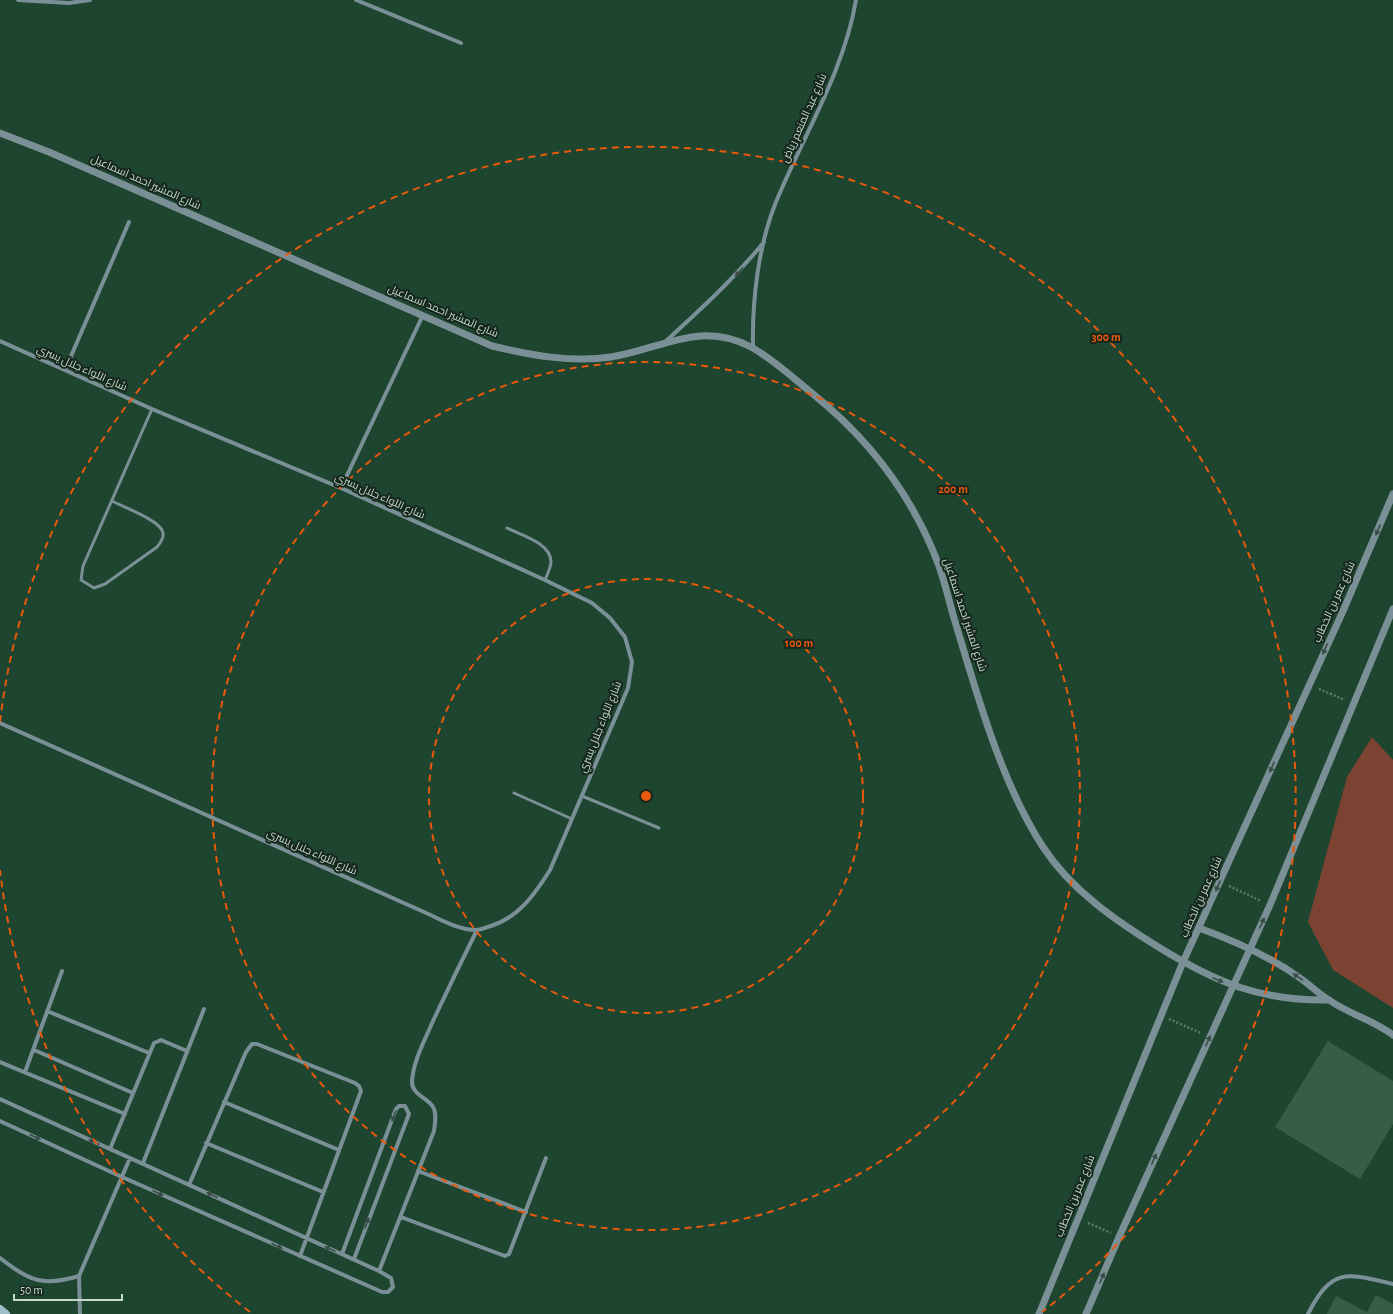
<svg xmlns="http://www.w3.org/2000/svg" width="1393" height="1314" font-family="'Alegreya Sans',Cairo,sans-serif">
	<style>
		.green { fill: #7c4332 }
		.building { fill: #365d46 }
		.lines { fill: none; stroke-linecap: round; stroke-linejoin: round }
		.path { stroke: #5b7c68; stroke-width: 2.5; stroke-dasharray: 2 2; stroke-linecap: butt }
		.service { stroke: #7a9096; stroke-width: 3 }
		.minor { stroke: #7a9096; stroke-width: 4 }
		.tertiary { stroke: #7a9096; stroke-width: 7 }
		.secondary { stroke: #9cbfc9; stroke-width: 8 }
		.oneway { fill: #394c47 }
		.ring { fill: none; stroke: #e8590c; stroke-width: 2; stroke-dasharray: 7 5 }
		.labels { text-anchor: middle; dominant-baseline: central; stroke-width: 4; stroke-linejoin: round; paint-order: stroke }
		.street-label { font-size: 11px; fill: #c5dacc; stroke: #16271d }
		.centre { fill: #e8590c; stroke: #16271d; stroke-width: 2 }
		.ring-label { font-size: 12px; text-anchor: middle; font-weight: bold; fill: #e8590c; stroke: #16271d; stroke-width: 4; stroke-linejoin: round; paint-order: stroke }
	</style>
	<rect width="100%" height="100%" fill="#1e452f"/>
	<!-- green -->
	<path class="green" d="M1372 737 1393 760V1008L1333 970 1308 922 1347 777Z"/>
	<!-- building -->
	<path class="building" d="M1328 1041 1393 1081V1124L1360 1179 1275 1127Z
		M1376 1295 1393 1304V1314H1327L1336 1296 1367 1312Z"/>
	<g class="lines">
		<!-- path -->
		<path class="path" d="M1319 689 1345 700
			M1229 886 1261 901
			M1169 1019 1201 1033
			M1088 1223 1111 1233"/>
		<!-- service -->
		<path class="service" d="M112 501C123 507 162 521 163 533 164 539 160 543 157 547L105 584 94 588 81 580 83 566 152 409
			M507 528C521 535 551 543 551 562 551 567 547 575 545 580
			M514 793 572 819
			M582 796 659 828"/>
		<!-- minor -->
		<path class="minor" d="M18 0 69 3 90 0
			M356 0 461 43
			M0 341 152 409 341 488 545 580 592 603 610 618 625 637 632 662 628 688 550 870C535 894 519 917 491 926 487 927 481 930 476 930 458 930 440 919 424 912L0 723
			M665 342C701 309 733 280 764 242
			M753 348C752 302 758 246 776 202 803 136 844 72 856 0
			M65 370 129 222
			M341 488 423 315
			M47 1011 149 1053
			M34 1050 133 1093
			M0 1062 125 1114
			M25 1072 62 971
			M0 1099 379 1271 391 1278 393 1287 388 1292H382L122 1177 0 1121
			M224 1102 339 1150
			M206 1143 323 1192
			M110 1149 154 1043 161 1040 187 1051
			M143 1163 204 1009
			M418 1171 526 1212
			M189 1185 246 1052 252 1044H257L355 1083 359 1086 361 1091 300 1256
			M401 1217 505 1256 509 1254 546 1158
			M342 1254 396 1109 399 1106H405L409 1114 354 1259
			M0 1258C30 1281 42 1287 79 1276
			M379 1271 434 1131C435 1123 437 1113 433 1107 428 1098 412 1095 412 1082 413 1061 425 1040 433 1021 447 991 462 960 477 930
			M80 1314 79 1276 130 1158
			M1308 1314C1332 1267 1347 1273 1393 1284"/>
		<!-- tertiary -->
		<path class="tertiary" d="M0 133 49 152 492 346C531 355 571 363 611 357 662 349 700 320 751 347 773 359 793 378 813 394 870 440 913 496 939 566 945 583 949 601 954 618 976 691 1001 783 1043 847 1071 890 1116 921 1160 948 1217 983 1261 1001 1329 1000
			M1199 928C1235 941 1269 956 1300 978 1310 985 1319 994 1329 1000 1349 1014 1373 1020 1393 1035
			M1039 1314 1183 962 1343 611 1393 494
			M1086 1314 1119 1237 1270 905 1393 609"/>
		<!-- secondary -->
		<path class="secondary" d="M0 1309 6 1314"/>
	</g>
	<!-- one-way arrows -->
	<defs><path id="oneway-solid" d="M-6-.8H1V-3.2L6.5 0L1 3.2V.8H-6Z"/></defs>
	<g class="oneway">
		<use href="#oneway-solid" transform="translate(739 272) rotate(131)"/>
		<use href="#oneway-solid" transform="translate(1378 530) rotate(113)"/>
		<use href="#oneway-solid" transform="translate(1325 649) rotate(114)"/>
		<use href="#oneway-solid" transform="translate(1272 767) rotate(114)"/>
		<use href="#oneway-solid" transform="translate(1218 886) rotate(114)"/>
		<use href="#oneway-solid" transform="translate(1262 923) rotate(-66)"/>
		<use href="#oneway-solid" transform="translate(1298 977) rotate(-145)"/>
		<use href="#oneway-solid" transform="translate(1218 980) rotate(23)"/>
		<use href="#oneway-solid" transform="translate(1208 1041) rotate(-66)"/>
		<use href="#oneway-solid" transform="translate(394 1116) rotate(110)"/>
		<use href="#oneway-solid" transform="translate(35 1137) rotate(25)"/>
		<use href="#oneway-solid" transform="translate(94 1142) rotate(-156)"/>
		<use href="#oneway-solid" transform="translate(1154 1159) rotate(-66)"/>
		<use href="#oneway-solid" transform="translate(158 1193) rotate(24)"/>
		<use href="#oneway-solid" transform="translate(212 1195) rotate(-155)"/>
		<use href="#oneway-solid" transform="translate(367 1223) rotate(-69)"/>
		<use href="#oneway-solid" transform="translate(277 1246) rotate(24)"/>
		<use href="#oneway-solid" transform="translate(330 1249) rotate(-156)"/>
		<use href="#oneway-solid" transform="translate(1102 1278) rotate(-67)"/>
	</g>
	<!-- distance rings -->
	<g class="ring">
		<circle cx="646" cy="796" r="217"/>
		<circle cx="646" cy="796" r="434"/>
		<path d="M250 1312A650 650 0 0 1 0 870M0 722A650 650 0 1 1 1042 1312"/>
	</g>
	<g class="labels">
		<!-- street labels -->
		<g class="street-label">
			<text transform="translate(804 118) rotate(-66)">شارع عبد المنعم رياض</text>
			<text transform="translate(146 182) rotate(24)">شارع المشير احمد اسماعيل</text>
			<text transform="translate(443 311) rotate(23)">شارع المشير احمد اسماعيل</text>
			<text transform="translate(82 368) rotate(24)">شارع اللواء جلال يسري</text>
			<text transform="translate(380 496) rotate(24)">شارع اللواء جلال يسري</text>
			<text transform="translate(1334 602) rotate(-66)">شارع عمر بن الخطاب</text>
			<text transform="translate(965 615) rotate(72)">شارع المشير احمد اسماعيل</text>
			<text transform="translate(600 727) rotate(-68)">شارع اللواء جلال يسري</text>
			<text transform="translate(312 852) rotate(24)">شارع اللواء جلال يسري</text>
			<text transform="translate(1201 897) rotate(-66)">شارع عمر بن الخطاب</text>
			<text transform="translate(1075 1196) rotate(-68)">شارع عمر بن الخطاب</text>
		</g>
	</g>
	<circle cx="646" cy="796" r="6" class="centre"/>
	<g class="ring-label">
		<text x="1106" y="341">300 m</text>
		<text x="953" y="493">200 m</text>
		<text x="799" y="647">100 m</text>
	</g>
	<!-- scale -->
	<path d="M14 1294v6h108v-6" fill="none" stroke="#c5dacc" stroke-width="2"/>
	<text x="20" y="1294" font-size="12" fill="#c5dacc" stroke="#16271d" stroke-width="3" paint-order="stroke">50 m</text>
</svg>
